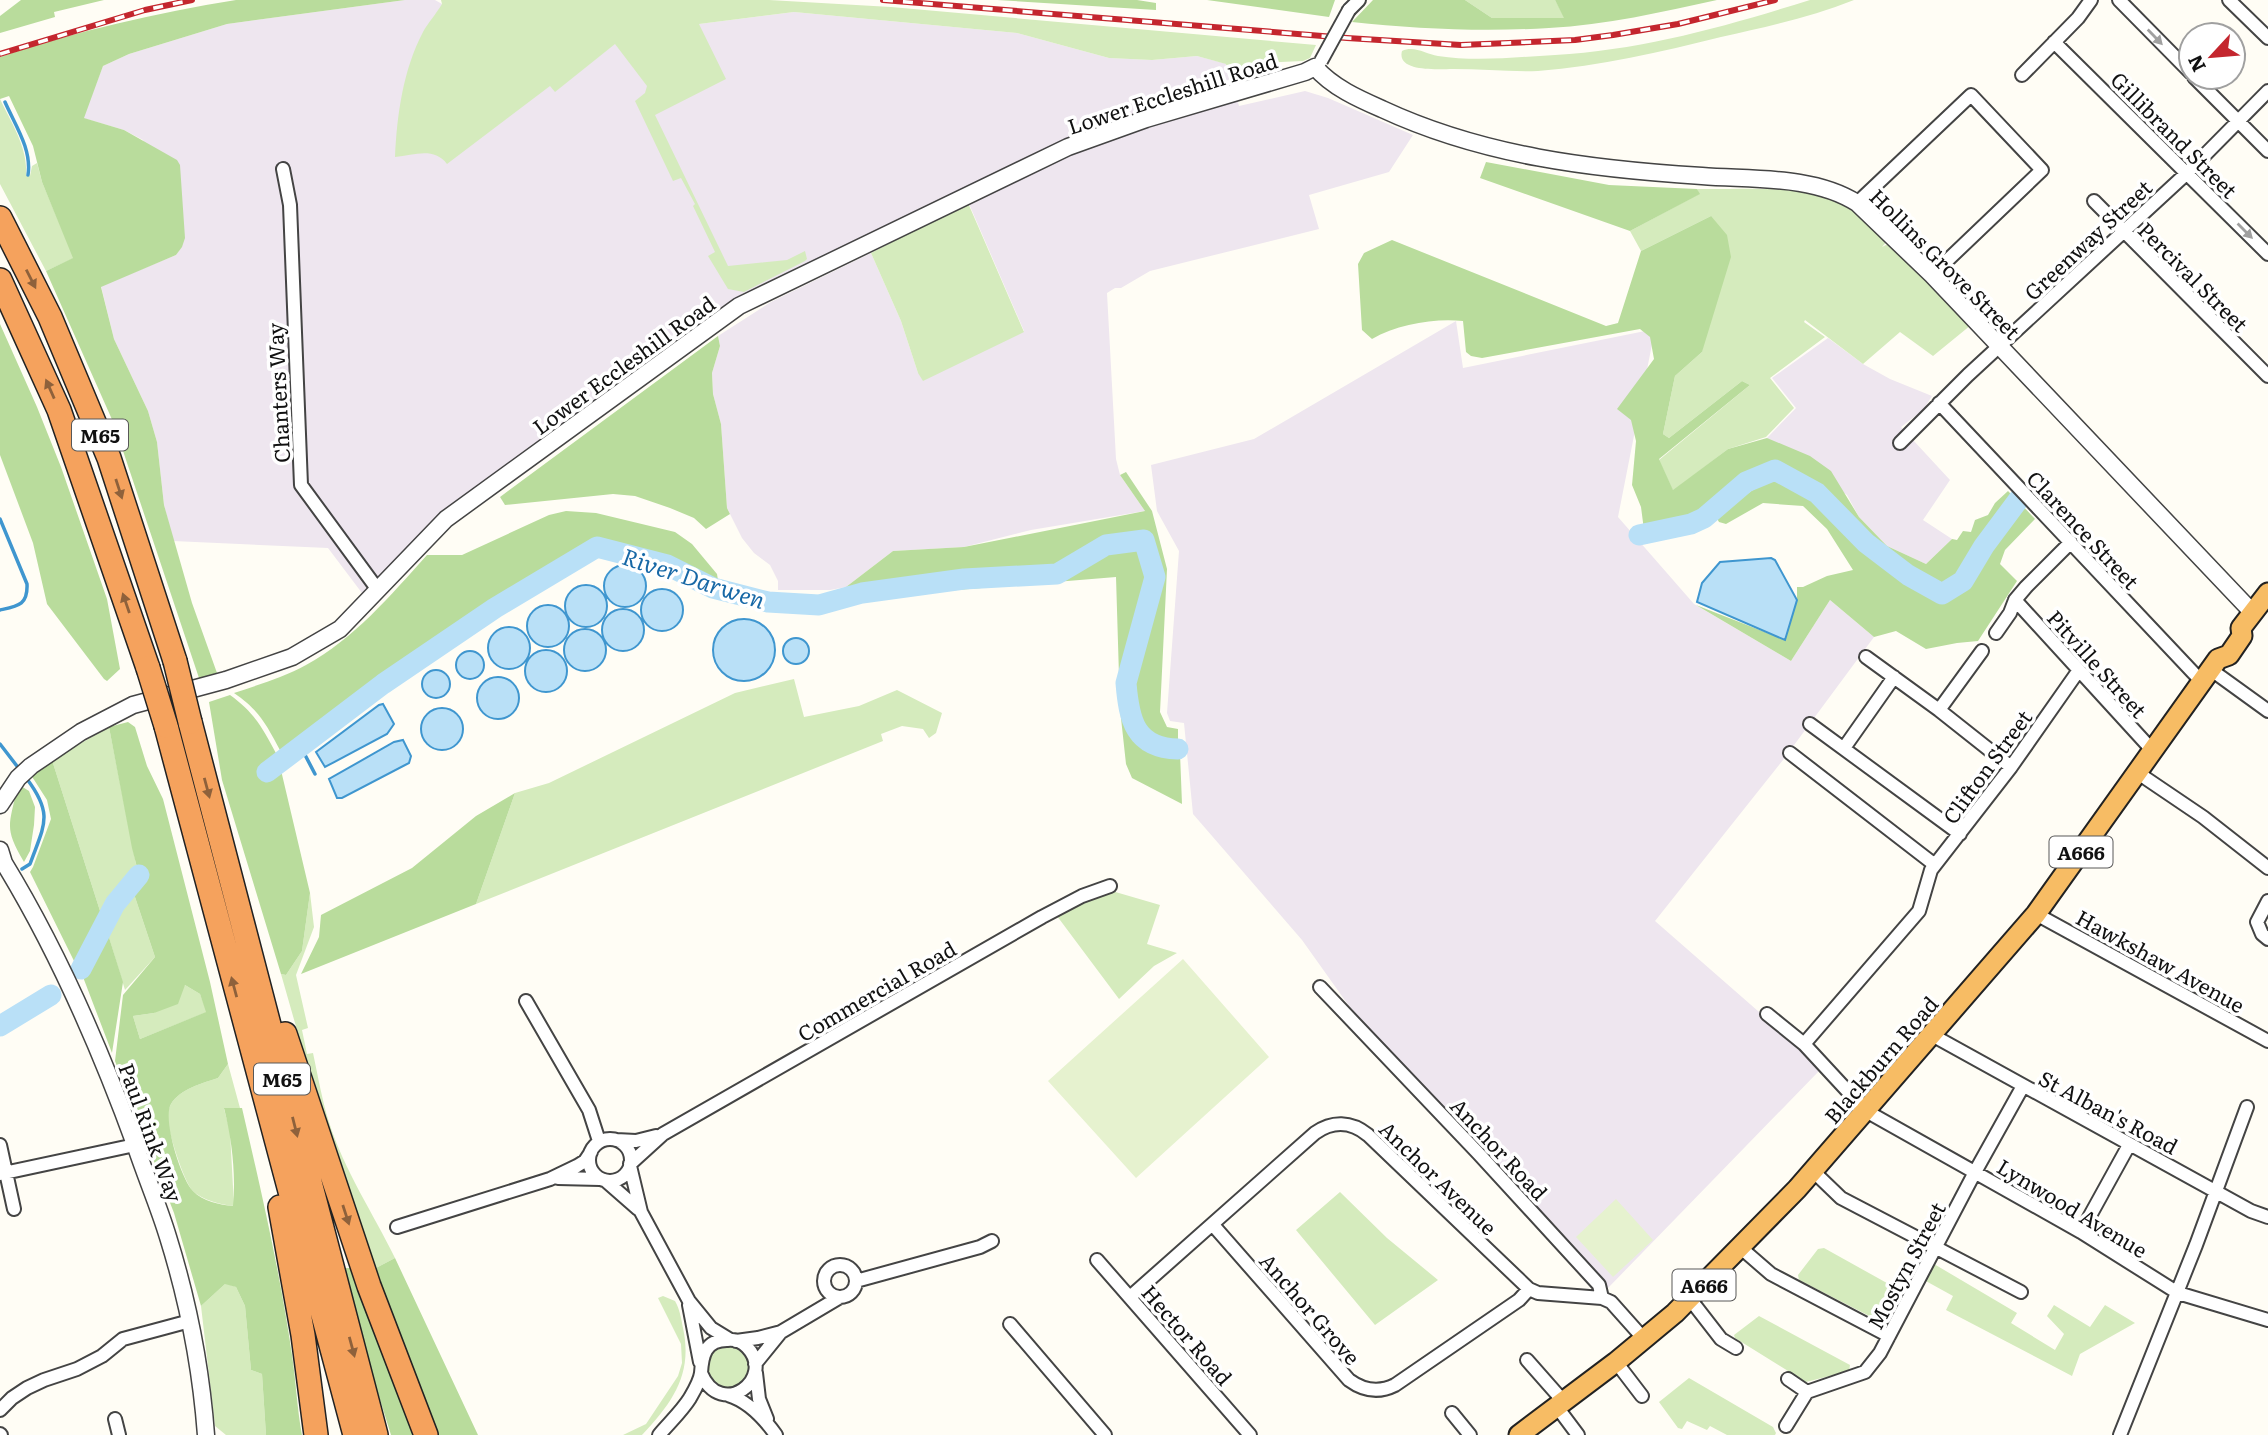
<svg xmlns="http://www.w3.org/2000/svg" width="2268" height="1435" font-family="Literata,serif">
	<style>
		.industrial { fill: #eee6ef }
		.green { fill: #d5ebbd }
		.forest { fill: #b9dc9c; fill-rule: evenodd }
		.pitch { fill: #e6f2cf }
		.water { fill: #b9e0f7; stroke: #3f96cf; stroke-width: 2 }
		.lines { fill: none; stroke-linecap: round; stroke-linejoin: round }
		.stream { stroke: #3f96cf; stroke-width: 3.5 }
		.river { stroke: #b9e0f7; stroke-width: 21 }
		.minor-casing { stroke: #444; stroke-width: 16 }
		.tertiary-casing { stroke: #444; stroke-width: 19 }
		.trunk-casing { stroke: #222; stroke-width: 23 }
		.motorway-casing { stroke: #222; stroke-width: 26 }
		.minor { stroke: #fff; stroke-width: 12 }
		.tertiary { stroke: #fff; stroke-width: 16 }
		.trunk { stroke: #f7bc64; stroke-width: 19 }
		.motorway { stroke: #f5a25d; stroke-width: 23 }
		.rail-casing { stroke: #c4262e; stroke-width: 6 }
		.rail { stroke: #fff; stroke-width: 3.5; stroke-dasharray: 10; stroke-linecap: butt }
		.minor-bridge-casing { stroke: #444; stroke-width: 16; stroke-linecap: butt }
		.motorway-bridge-casing { stroke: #222; stroke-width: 26; stroke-linecap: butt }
		.minor-bridge { stroke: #fff; stroke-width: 12 }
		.motorway-bridge { stroke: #f5a25d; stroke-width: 23 }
		.oneway { fill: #a0a0a0 }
		.oneway2 { fill: #8e613b }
		.labels { text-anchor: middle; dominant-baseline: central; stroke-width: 7; stroke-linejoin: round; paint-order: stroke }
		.shield { fill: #fff; stroke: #585858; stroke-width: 2 }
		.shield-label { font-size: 19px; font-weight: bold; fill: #111 }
		.street-label { font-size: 21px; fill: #111; stroke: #fff }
		.water-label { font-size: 23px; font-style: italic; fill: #1768a6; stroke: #fff }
	</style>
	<rect width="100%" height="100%" fill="#fffdf5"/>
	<!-- industrial -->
	<path class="industrial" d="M405 0H435L442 4 699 24 794 12 1017 33 1109 58 1152 60 1197 56 1227 64 1239 106 1305 91 1328 98 1413 135 1389 172 1309 195 1319 229 1150 271 1121 288H1115L1107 293 1116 459 1120 475 1145 511 1031 530 964 547 893 551 846 587 830 590H778V581L770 565 754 553 742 538 727 508 721 424 713 394 712 373 720 346 718 336 771 302 871 253 901 321 918 373 1024 331 966 197 728 314 446 519 368 601 328 548 173 541 164 505 157 442 148 411 114 339 101 286 176 255 181 247 143 140 124 130 83 118 103 66 129 54 227 24Z
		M1456 321 1463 368 1655 329 1618 517 1694 604 1791 661 1830 600 1874 637 1783 760 1655 921 1806 1053 1819 1071 1608 1288 1349 1006 1302 940 1193 814 1184 723 1170 721 1167 713 1179 551 1157 511 1151 465 1254 439Z
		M1828 338 1863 364 1890 379 1932 396 1923 410 1901 427 1950 480 1923 520 1952 539 1926 564 1887 546 1859 517 1847 495 1767 438 1796 408 1772 378Z"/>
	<!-- green -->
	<path class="green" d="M441 0H769L891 7 1316 45 1310 58 1303 61 1258 63 1228 71 1226 64 1197 56 1152 60 1109 58 1017 33 794 12 699 24 726 79 655 115 728 266 787 260 805 251 807 259 805 261 744 292 728 289 708 256 715 252 693 206 695 204 681 178 673 181 635 101 645 93 647 86 615 44 555 92 550 86 447 164C434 147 415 155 395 157 397 115 403 70 423 32 428 23 436 14 442 4Z
		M1455 0H1555L1565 18H1492L1465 0Z
		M1810 0H1854C1811 17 1766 27 1721 37 1661 52 1600 66 1538 71 1510 72 1481 69 1453 69 1440 69 1396 73 1402 51 1414 45 1426 54 1438 56 1476 62 1517 57 1555 55 1643 50 1727 26 1810 0Z
		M0 99C12 124 28 148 26 175L30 176 32 166 37 163 42 182 74 258 46 271 0 184Z
		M1697 189C1745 190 1804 183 1846 205 1862 214 1875 228 1889 239L1882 247 1890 243 1971 325 1933 356 1900 332 1863 364 1805 320 1804 322 1825 337 1770 378 1794 408 1766 437 1728 449 1673 491 1659 460 1750 385 1742 381 1669 438 1663 434 1675 376 1702 352 1711 216 1641 251 1630 231 1699 194Z
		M968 203 1024 332 923 381 918 373 901 321 871 253Z
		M794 679 804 717 859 706 897 690 942 713 936 733 929 738 923 729 902 726 881 734 883 741 476 904 515 793 549 783 735 693Z
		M109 727 137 869 111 897 101 914 52 760Z
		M133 891 155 957 125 990 107 931 118 910Z
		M1112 891 1160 905 1147 944 1177 953 1154 966 1119 999 1057 916 1089 897Z
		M310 893 314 927 296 975 308 1028 302 1030 307 1054 313 1053C318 1076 322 1100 329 1122 344 1170 373 1213 395 1258L374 1269 329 1142 281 974 286 975 302 951Z
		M185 985 200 994 207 1012 140 1039 133 1016 154 1013Z
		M228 1064 240 1108 224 1109 230 1131 234 1206C222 1205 202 1200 193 1191 184 1183 166 1126 167 1114 168 1111 170 1106 171 1104 180 1089 203 1083 218 1078Z
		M1340 1192 1387 1238 1438 1280 1375 1325 1296 1230Z
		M1824 1248 1903 1292 1886 1323H1883L1799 1280 1798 1275 1818 1249Z
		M1934 1264 2017 1313 2011 1323 2055 1350 2064 1334 2047 1316 2054 1305 2090 1327 2105 1305 2135 1323 2080 1354 2072 1376 1946 1310 1953 1296 1924 1280Z
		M226 1283 236 1287 245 1306 251 1370 262 1374 266 1435H226L215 1426 201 1306Z
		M663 1296 675 1301C680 1310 681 1318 683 1328 693 1374 673 1402 642 1435H623L646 1424 678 1376 682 1363 681 1344 658 1298Z
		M1759 1316 1850 1365 1849 1371 1806 1382 1735 1338 1734 1335Z
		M707 1367a21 21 0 1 1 42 0a21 21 0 1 1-42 0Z
		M1689 1378 1773 1427 1776 1433 1775 1435H1727L1710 1426 1707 1430 1687 1421 1682 1429 1678 1428 1659 1402Z"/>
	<!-- forest -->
	<path class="forest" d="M21 0H104L54 12 55 17 0 33V16Z
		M236 0H405L227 24 129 54 103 66 84 118 124 130 177 160 180 165 185 238 182 247 176 255 101 287 114 339 148 411 157 442 164 505 192 603 217 673 199 678 114 424 46 271 73 258 42 182 33 146 9 96 0 99V57C76 31 156 13 236 0Z
		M997 0H1137L1156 3V10Z
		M1207 0H1335L1329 17Z
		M1373 0H1465L1492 18H1564L1555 0H1717C1662 12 1606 25 1549 28 1484 32 1416 29 1352 22Z
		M1486 162 1609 185 1697 189 1700 194 1630 231 1480 178Z
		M1711 216 1727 235 1731 257 1702 352 1675 376 1663 434 1669 438 1742 381 1750 385 1659 459 1673 490 1728 449 1767 438 1810 456 1831 471 1859 517 1887 546 1926 564 1952 539 1957 540 1963 531 1971 532 1975 520 1988 515 1995 503 2008 491 2014 497 1976 551 1961 578 1942 590 1910 571 1868 539 1821 490 1775 467 1741 479 1702 512 1689 519 1673 525 1644 530 1641 507 1632 485 1636 441 1631 420 1617 409 1654 359 1650 337 1640 329 1482 358 1471 356 1466 352 1463 321C1435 318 1398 324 1372 339L1362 330 1358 264 1364 253 1392 240 1606 326 1618 323 1641 251Z
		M0 324 37 407 61 467 107 599 120 669 107 681 104 679 47 604 33 543 0 455Z
		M718 336 720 346 712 373 713 394 721 424 727 508 730 514 706 529 694 518 670 508 635 496 613 494 505 505 500 497Z
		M1126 472 1152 511 1167 569 1160 712 1167 727 1178 729V742C1166 739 1153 737 1144 727 1115 697 1157 614 1159 577 1160 564 1153 547 1150 534L1105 540 1054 569 846 587 893 551 964 547 1145 511 1120 475Z
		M1770 481C1813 483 1834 524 1864 549 1888 568 1915 583 1942 596L1965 582 2020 503 2035 519 2005 550 2000 564 2017 581 1978 641 1957 643 1926 649 1896 631 1874 637 1830 600 1791 661 1696 605 1785 640 1797 600V587H1803L1827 576 1853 570 1827 529 1803 506 1763 503 1726 524 1719 522 1715 515 1756 488Z
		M566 511 596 513 675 532 692 544 717 574 719 586 670 561 595 541 488 603 281 752C266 724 260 711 234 693 258 685 284 677 306 665 354 639 390 596 427 555H462L549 515Z
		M1141 545 1151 576 1124 681 1125 704 1129 721 1143 741 1161 752 1180 753 1182 804 1132 778 1126 764 1120 709 1116 577 897 595 960 585 1058 578 1108 549Z
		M230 695C255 713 263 729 277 755L266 766 269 776 280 766 310 893 302 951 286 975 281 974 222 780 209 702Z
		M128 722 135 727 147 766 163 799 210 982 228 1064 218 1078C203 1083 180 1089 171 1104 162 1118 181 1179 193 1191 202 1201 221 1205 233 1206 236 1174 232 1140 224 1108H242C261 1190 280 1272 292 1355 296 1382 297 1408 302 1435H266L262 1374 251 1370 245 1306 236 1287 225 1284 201 1306 174 1213 115 1061 123 995 155 957 133 891 140 879 132 848 109 727ZM185 985 200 994 206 1012 140 1039 133 1016 154 1013 178 1004Z
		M52 760 101 914 75 963 30 872 33 867 51 819 47 800 31 775Z
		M21 786 29 791 35 807 34 825 30 851 24 862C4 828 9 826 17 789Z
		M515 793 476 904 301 974 319 937 321 915 412 868 476 816Z
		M107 931 123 982 112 1053 83 977Z
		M395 1258 478 1435H439L374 1269Z
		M343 1268H354L382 1353 415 1435H391L364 1348Z"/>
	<!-- pitch -->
	<path class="pitch" d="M1183 959 1269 1057 1136 1178 1048 1081Z
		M1616 1199 1653 1240 1613 1277 1576 1237Z"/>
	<!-- water -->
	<path class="water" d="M1771 558 1775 560 1797 600 1785 640 1697 602 1702 583 1720 562Z
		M604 586a21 21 0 1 1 42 0a21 21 0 1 1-42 0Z
		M565 606a21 21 0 1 1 42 0a21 21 0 1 1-42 0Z
		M641 610a21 21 0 1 1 42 0a21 21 0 1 1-42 0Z
		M527 626a21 21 0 1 1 42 0a21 21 0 1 1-42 0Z
		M602 630a21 21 0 1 1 42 0a21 21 0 1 1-42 0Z
		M713 650a31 31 0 1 1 62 0a31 31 0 1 1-62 0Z
		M488 648a21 21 0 1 1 42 0a21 21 0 1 1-42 0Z
		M564 650a21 21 0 1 1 42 0a21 21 0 1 1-42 0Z
		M783 651a13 13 0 1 1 26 0a13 13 0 1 1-26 0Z
		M525 671a21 21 0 1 1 42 0a21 21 0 1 1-42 0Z
		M456 665a14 14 0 1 1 28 0a14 14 0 1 1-28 0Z
		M422 684a14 14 0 1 1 28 0a14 14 0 1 1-28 0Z
		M477 698a21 21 0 1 1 42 0a21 21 0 1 1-42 0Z
		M383 704 394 724 387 734 325 767 316 752 379 705Z
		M421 729a21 21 0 1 1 42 0a21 21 0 1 1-42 0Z
		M403 740 411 756 409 763 342 798H337L329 779 394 742Z"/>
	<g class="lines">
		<!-- stream -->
		<path class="stream" d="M5 102C15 125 32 149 28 175
			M0 519 27 584C28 605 18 606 0 610
			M0 744 20 770
			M298 748 304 753 315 774
			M22 869 30 864C44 825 54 815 27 779"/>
		<!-- river -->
		<path class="river" d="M1639 535 1691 524 1704 518 1746 482 1775 470 1817 493 1866 543 1908 575 1942 594 1963 581 1984 546 2019 499
			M267 772 383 684 495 608 597 547 667 565 713 588 768 602 819 605 862 593 964 579 1057 574 1106 545 1144 540 1155 577 1126 683C1129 720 1135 748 1178 749
			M81 969 115 904 139 875
			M0 1026 51 995"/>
		<defs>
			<path id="minor" d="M2119 0 2191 73
				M2229 0 2268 38
				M1349 10 1359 0
				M2054 42 2268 254
				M2022 75 2078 18 2091 0
				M2194 77 2268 151
				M283 169 290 205 301 485 378 590
				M2094 201 2268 376
				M1857 203 1971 95 2042 170 1932 275
				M1939 403 2202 682
				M1900 443 1968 375 2187 173 2268 91
				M2015 600 2153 751
				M1996 633 2010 613 2015 600 2026 587 2071 542
				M1866 657 1939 710 2011 767
				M2210 669 2268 711
				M1939 710 1982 651
				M1810 724 1960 834
				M1844 748 1894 677
				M1790 753 1935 865
				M2138 773 2203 817 2268 868
				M2268 901 2257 922 2262 934 2268 939
				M2036 914 2268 1041
				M1320 987 1478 1153 1599 1285 1602 1298 1611 1302 1644 1339
				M526 1001 589 1110 599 1141
				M1767 1014 1804 1044 1866 1111 2081 1232 2178 1293 2268 1320
				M1932 1035 2251 1211 2268 1217
				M1804 1044 1919 911 1931 870 2011 767 2079 670
				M589 1160a21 21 0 1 1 42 0a21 21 0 1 1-42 0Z
				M616 1140 636 1141 656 1136
				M0 1145 14 1209
				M630 1164 663 1134 1042 917 1082 896 1110 886
				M630 1166 641 1212 689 1301 711 1328 729 1339
				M1813 1171 1841 1198 2021 1292
				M0 1174 135 1145
				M558 1178 600 1179
				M606 1181 638 1209
				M1213 1225 1349 1380C1364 1391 1379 1393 1395 1385L1519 1300 1529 1289
				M397 1227 550 1179 577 1166 585 1161 591 1152
				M2081 1232 2129 1145
				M1741 1248 1771 1274 1889 1336
				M1097 1260 1250 1435
				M824 1281a16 16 0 1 1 32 0a16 16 0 1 1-32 0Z
				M856 1281 980 1247 992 1241
				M1130 1297 1315 1133C1332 1121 1351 1121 1368 1135L1529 1289 1538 1293 1602 1298
				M1690 1299 1721 1339 1736 1348
				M689 1305 700 1362
				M1010 1324 1105 1435
				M736 1341 758 1338 781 1332 840 1297
				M1527 1360 1564 1402
				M1616 1362 1642 1396
				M755 1364 781 1332
				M756 1373 759 1399 767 1419
				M1788 1379 1807 1392
				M728 1395C748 1401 764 1418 776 1435
				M1557 1407 1578 1435
				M0 1410 12 1398 27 1388 44 1380 77 1369 102 1356 123 1339 190 1321
				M1452 1413 1470 1435
				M115 1419 119 1435
				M1786 1426 1807 1392 1865 1372 1880 1353 1975 1172 2023 1086
				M0 1434 1 1435
				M659 1435C669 1423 682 1411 690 1398 694 1391 700 1381 701 1373 702 1356 705 1340 727 1340 734 1339 742 1342 747 1347 777 1378 721 1421 701 1373
				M2120 1435 2196 1245 2247 1107"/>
			<path id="tertiary" d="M0 805 18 778 31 766 81 732 133 705 226 680 292 657 340 629 446 519 739 306 1068 147 1146 119 1305 72 1315 67C1332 87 1359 99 1382 109 1483 156 1591 169 1702 176 1752 180 1813 175 1857 203L1932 275 2253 613
				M0 850 4 863C59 953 100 1048 136 1147 146 1177 159 1207 168 1237 188 1301 201 1368 206 1435"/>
			<path id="trunk" d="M1519 1435 1616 1362 1675 1313 1797 1189 2036 914 2218 659 2229 655 2242 636 2241 628 2268 593"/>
			<path id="motorway" d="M0 218 50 317 109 458 175 661
				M0 280 59 410 148 668
				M190 722 376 1435
				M166 726 355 1435
				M285 1034 369 1286 426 1435
				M280 1207 303 1335 316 1435"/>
		</defs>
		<!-- minor casing -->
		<use href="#minor" class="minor-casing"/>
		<!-- tertiary casing -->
		<use href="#tertiary" class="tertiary-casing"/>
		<!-- trunk casing -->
		<use href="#trunk" class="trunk-casing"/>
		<!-- motorway casing -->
		<use href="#motorway" class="motorway-casing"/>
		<!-- minor -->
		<use href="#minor" class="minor"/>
		<!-- tertiary -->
		<use href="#tertiary" class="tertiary"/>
		<!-- trunk -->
		<use href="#trunk" class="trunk"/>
		<!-- motorway -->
		<use href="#motorway" class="motorway"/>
		<defs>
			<path id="rail" d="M883 0 1347 38 1461 45 1575 40 1613 35 1678 24 1775 0
				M0 54 145 10 192 0"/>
		</defs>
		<!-- rail casing -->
		<use href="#rail" class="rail-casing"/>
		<!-- rail -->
		<use href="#rail" class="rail"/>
		<defs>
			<path id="minor-bridge" d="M1321 61 1349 10"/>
			<path id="motorway-bridge" d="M175 661 190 722
				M148 668 166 726"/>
		</defs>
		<!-- minor-bridge casing -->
		<use href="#minor-bridge" class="minor-bridge-casing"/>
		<!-- motorway-bridge casing -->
		<use href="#motorway-bridge" class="motorway-bridge-casing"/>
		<!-- minor-bridge -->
		<use href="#minor-bridge" class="minor-bridge"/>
		<!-- motorway-bridge -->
		<use href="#motorway-bridge" class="motorway-bridge"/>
	</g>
	<!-- one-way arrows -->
	<defs><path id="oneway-solid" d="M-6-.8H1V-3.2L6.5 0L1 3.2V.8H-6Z" transform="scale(1.75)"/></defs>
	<g class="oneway">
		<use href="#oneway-solid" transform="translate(2155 37) rotate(46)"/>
		<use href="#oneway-solid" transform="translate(2245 231) rotate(45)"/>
	</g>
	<g class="oneway2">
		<use href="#oneway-solid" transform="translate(31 279) rotate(63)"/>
		<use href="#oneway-solid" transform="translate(50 389) rotate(-114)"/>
		<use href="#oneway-solid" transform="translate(119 489) rotate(72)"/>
		<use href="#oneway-solid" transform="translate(126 603) rotate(-109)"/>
		<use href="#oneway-solid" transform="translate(207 788) rotate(75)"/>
		<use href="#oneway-solid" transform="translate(234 987) rotate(-105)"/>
		<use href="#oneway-solid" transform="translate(295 1127) rotate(76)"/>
		<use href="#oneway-solid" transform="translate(346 1215) rotate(72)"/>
		<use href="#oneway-solid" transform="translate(352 1347) rotate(75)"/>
	</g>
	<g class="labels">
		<!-- shield labels -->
		<g class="shield">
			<rect x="72" y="419.5" width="56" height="31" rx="5"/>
			<rect x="2049.5" y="836.5" width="63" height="31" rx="5"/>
			<rect x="254" y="1063.5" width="56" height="31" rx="5"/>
			<rect x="1672.5" y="1269.5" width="63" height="31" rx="5"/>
		</g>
		<g class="shield-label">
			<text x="100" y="435">M65</text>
			<text x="2081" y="852">A666</text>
			<text x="282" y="1079">M65</text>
			<text x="1704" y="1285">A666</text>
		</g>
		<!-- street labels -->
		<g class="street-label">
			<text transform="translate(1172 92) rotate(-18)">Lower Eccleshill Road</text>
			<text transform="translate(2175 134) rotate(45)">Gillibrand Street</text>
			<text transform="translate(2087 239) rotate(-43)">Greenway Street</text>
			<text transform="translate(1946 263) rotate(45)">Hollins Grove Street</text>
			<text transform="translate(2194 276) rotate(45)">Percival Street</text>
			<text transform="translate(623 364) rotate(-36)">Lower Eccleshill Road</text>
			<text transform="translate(277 393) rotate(-93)">Chanters Way</text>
			<text transform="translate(2084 529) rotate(47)">Clarence Street</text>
			<text transform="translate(2098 663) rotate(48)">Pitville Street</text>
			<text transform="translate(1986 766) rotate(-54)">Clifton Street</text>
			<text transform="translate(2161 960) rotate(29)">Hawkshaw Avenue</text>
			<text transform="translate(876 990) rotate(-30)">Commercial Road</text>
			<text transform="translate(1880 1059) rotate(-49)">Blackburn Road</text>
			<text transform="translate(2109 1111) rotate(28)">St Alban's Road</text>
			<text transform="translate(152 1132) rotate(70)">Paul Rink Way</text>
			<text transform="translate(1500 1148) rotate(47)">Anchor Road</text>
			<text transform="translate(1439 1177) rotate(44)">Anchor Avenue</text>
			<text transform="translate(2073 1207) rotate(31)">Lynwood Avenue</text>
			<text transform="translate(1905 1265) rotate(-62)">Mostyn Street</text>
			<text transform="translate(1311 1308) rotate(49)">Anchor Grove</text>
			<text transform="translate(1188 1334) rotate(49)">Hector Road</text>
		</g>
		<!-- water labels -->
		<g class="water-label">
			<text transform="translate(694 577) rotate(18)">River Darwen</text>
		</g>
	</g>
	<!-- north arrow -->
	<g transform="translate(2212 56) rotate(244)"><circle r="33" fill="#ffffff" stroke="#a0a0a0" stroke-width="2"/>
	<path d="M0-5L12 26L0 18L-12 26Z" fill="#c4262e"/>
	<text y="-10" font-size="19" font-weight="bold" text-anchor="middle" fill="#111111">N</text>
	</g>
</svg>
